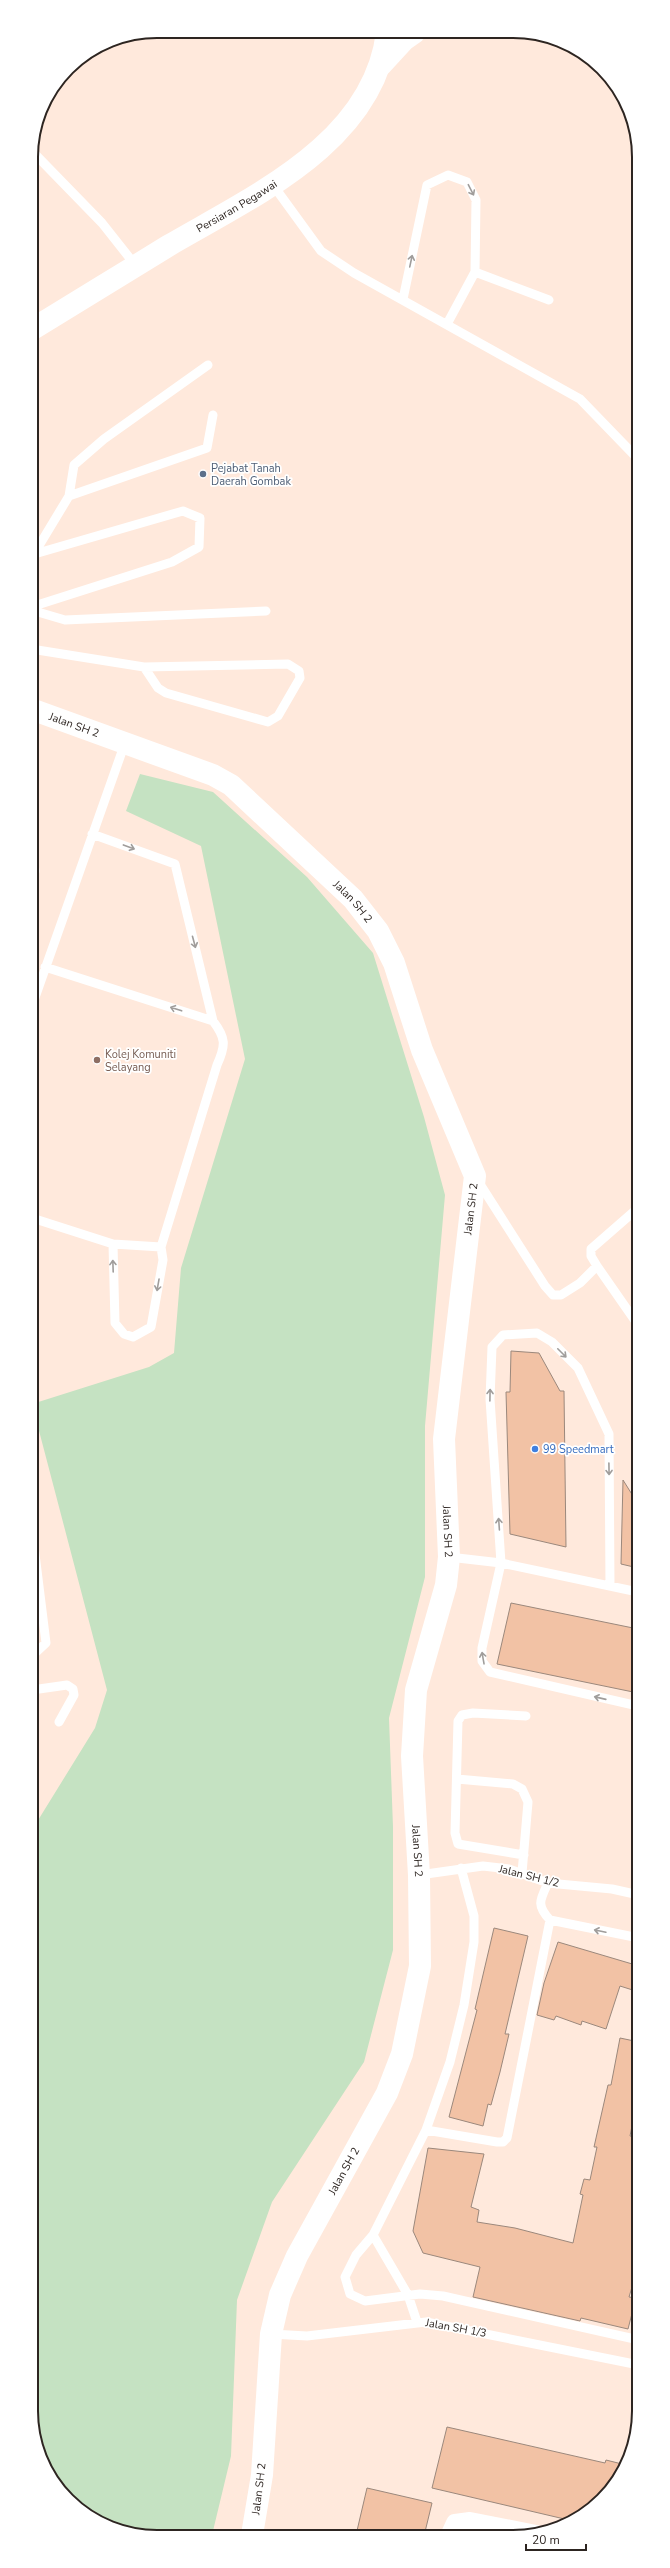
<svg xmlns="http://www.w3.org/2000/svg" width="670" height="2568" font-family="'Nunito Sans',sans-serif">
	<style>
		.green { fill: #c5e2c2 }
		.building { fill: #f2c2a5; stroke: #9b887c }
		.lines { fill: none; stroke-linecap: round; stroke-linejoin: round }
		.path { stroke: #ab9b92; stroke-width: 2.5; stroke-dasharray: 2 3; stroke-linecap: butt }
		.lane { stroke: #fff; stroke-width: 9 }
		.street { stroke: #fff; stroke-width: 18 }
		.secondary { stroke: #fff; stroke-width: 22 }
		.oneway { stroke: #a09d9b }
		.service-dot { fill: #5c6f8a; stroke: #fff; stroke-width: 1.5 }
		.education-dot { fill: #8d6e63; stroke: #fff; stroke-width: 1.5 }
		.shop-dot { fill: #3f7fe0; stroke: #fff; stroke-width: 1.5 }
		.labels { text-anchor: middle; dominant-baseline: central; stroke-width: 3.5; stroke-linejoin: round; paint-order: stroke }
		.street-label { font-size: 11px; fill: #2d2521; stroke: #fff }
		.service-label { font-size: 11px; fill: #4e5e75; stroke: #fff; text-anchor: start }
		.education-label { font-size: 11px; fill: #785e54; stroke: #fff; text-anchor: start }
		.shop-label { font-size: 11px; fill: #366cbe; stroke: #fff; text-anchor: start }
		.rim { fill: none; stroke: #2d2521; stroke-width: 2 }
	</style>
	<rect width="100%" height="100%" fill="#ffe9dc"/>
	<!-- green -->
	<path class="green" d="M140 774 213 792 307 877 373 953 424 1117 445 1195 425 1426V1577L389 1718 393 1827V1950L364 2062 272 2202 237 2300 231 2456 212 2535H132L94 2520 62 2494 44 2467 32 2428V1830L95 1728 107 1690 32 1404 149 1367 174 1353 181 1268 245 1059 201 846 126 811Z"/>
	<!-- building -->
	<path class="building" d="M511 1351 539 1353 560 1391H564L566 1547 510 1534 506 1392H510Z
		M623 1480 638 1504V1568L621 1564Z
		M511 1603 638 1629V1693L497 1664Z
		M494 1928 528 1936 505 2034H509L500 2072 491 2105 488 2104 483 2126 449 2117 477 2010 475 2009Z
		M558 1942 639 1966V1992L620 1986 606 2029 582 2021 581 2025 556 2016 554 2020 537 2015 544 1983Z
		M620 2038 639 2042V2090L630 2136 639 2138V2264L629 2297 636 2298 628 2329 581 2318 580 2321 473 2297 480 2267 423 2253 413 2231 428 2148 484 2154 471 2207 479 2210 477 2222 515 2228 573 2243 583 2195 580 2194 584 2179 590 2180 597 2147H594L608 2085H611Z
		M447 2427 605 2463 606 2460 626 2465 608 2494 573 2521 432 2488Z
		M367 2488 432 2503 424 2536 356 2535Z"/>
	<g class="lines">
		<!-- path -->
		<path class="path" d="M358 32 365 34"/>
		<!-- lane -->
		<path class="lane" d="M31 150 102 223 136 266
			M273 185 321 251 354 273 580 399 638 459
			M475 272 549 300
			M403 299 427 185 448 175 467 182 476 200 475 272 447 324
			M69 496 74 465 104 439 208 365
			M34 554 69 496 207 448 213 415
			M31 555 183 511 200 518 199 547 172 562 31 607
			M31 610 65 620 266 611
			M31 649 144 667 288 664 299 671 300 678 278 716 268 722 166 693 158 688 144 667
			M92 834 175 864 213 1021C226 1038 226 1045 217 1065L161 1247 163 1260 151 1327 133 1337 124 1334 115 1323 113 1244
			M32 850 35 871 32 882
			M45 967 213 1021
			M32 1006 125 743
			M478 1181 545 1286 553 1295H561L580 1283 597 1266
			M638 1208 591 1249V1256L597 1266 638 1325
			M32 1218 113 1244 161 1247
			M32 1530 46 1643 32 1656
			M449 1557 501 1563 638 1592
			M610 1586 609 1434 578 1368 552 1342 537 1333 503 1335 492 1347 490 1399 501 1563 482 1648V1661L490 1672 638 1706
			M32 1690 67 1685 73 1689 74 1695 59 1722
			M457 1779 513 1784 522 1789 528 1802 522 1873
			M524 1855 458 1844 455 1833 458 1721 462 1715 473 1713 526 1716
			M461 1868 474 1916V1942L464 2005 450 2062 426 2130 373 2235 356 2255 345 2277 350 2294 365 2301 420 2294 443 2296 639 2340
			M419 1875 483 1866 509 1869 548 1883 612 1889 639 1895
			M548 1883C540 1900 536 1905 550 1920L639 1938
			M426 2130 497 2142H503L507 2138 550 1920
			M373 2235 408 2295 417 2322
			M271 2334 307 2336 426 2322 639 2365"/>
		<!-- street -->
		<path class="street" d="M449 2536 455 2523 470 2521 536 2534"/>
		<!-- secondary -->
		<g class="secondary">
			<path d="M381 65 404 40 414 33"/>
			<path id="s1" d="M31 330C77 302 122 274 168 246 253 196 374 143 387 32"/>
			<path id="s2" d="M31 709 213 775 231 785 353 899 378 931 394 963 422 1050 475 1176 444 1439 449 1557 446 1585 416 1690 412 1756 419 1875 420 1966 402 2054 387 2093 297 2256 280 2295 271 2334 262 2475 252 2535"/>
		</g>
	</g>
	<!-- one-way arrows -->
	<defs><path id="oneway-shaft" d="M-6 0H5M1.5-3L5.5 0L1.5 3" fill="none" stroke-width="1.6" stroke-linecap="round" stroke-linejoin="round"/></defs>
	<g class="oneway">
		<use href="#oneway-shaft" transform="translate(471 190) rotate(63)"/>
		<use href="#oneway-shaft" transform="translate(411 261) rotate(-78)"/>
		<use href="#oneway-shaft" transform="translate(129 847) rotate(20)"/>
		<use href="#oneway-shaft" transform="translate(194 942) rotate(75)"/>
		<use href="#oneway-shaft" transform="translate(176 1009) rotate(-162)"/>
		<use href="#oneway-shaft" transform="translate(113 1266) rotate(-92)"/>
		<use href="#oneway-shaft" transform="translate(158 1285) rotate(100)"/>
		<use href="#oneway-shaft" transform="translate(562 1353) rotate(45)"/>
		<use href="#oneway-shaft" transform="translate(490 1395) rotate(-89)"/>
		<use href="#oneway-shaft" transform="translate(609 1469) rotate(89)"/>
		<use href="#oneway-shaft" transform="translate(499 1524) rotate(-94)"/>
		<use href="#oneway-shaft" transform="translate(483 1658) rotate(-100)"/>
		<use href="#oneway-shaft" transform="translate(600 1698) rotate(-167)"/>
		<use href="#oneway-shaft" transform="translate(600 1931) rotate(-168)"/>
	</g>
	<!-- markers -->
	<circle class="service-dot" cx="203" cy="474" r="4"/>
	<circle class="education-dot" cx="97" cy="1060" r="4"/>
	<circle class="shop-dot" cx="535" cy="1449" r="4"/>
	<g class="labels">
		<!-- street labels -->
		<g class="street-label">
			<text stroke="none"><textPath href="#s1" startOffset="240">Persiaran Pegawai</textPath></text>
			<text stroke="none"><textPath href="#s2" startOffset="46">Jalan SH 2</textPath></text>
			<text stroke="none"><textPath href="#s2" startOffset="383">Jalan SH 2</textPath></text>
			<text transform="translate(471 1209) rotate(-83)">Jalan SH 2</text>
			<text stroke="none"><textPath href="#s2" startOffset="1043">Jalan SH 2</textPath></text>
			<text stroke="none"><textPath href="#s2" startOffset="1367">Jalan SH 2</textPath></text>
			<text transform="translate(529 1876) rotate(14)">Jalan SH 1/2</text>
			<text transform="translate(344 2171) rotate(-61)">Jalan SH 2</text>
			<text transform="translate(456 2328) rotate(10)">Jalan SH 1/3</text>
			<text transform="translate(259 2489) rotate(-83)">Jalan SH 2</text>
		</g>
		<!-- service labels -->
		<g class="service-label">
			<text x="211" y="468">Pejabat Tanah<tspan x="211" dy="13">Daerah Gombak</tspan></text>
		</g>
		<!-- education labels -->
		<g class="education-label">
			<text x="105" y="1054">Kolej Komuniti<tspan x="105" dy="13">Selayang</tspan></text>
		</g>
		<!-- shop labels -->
		<g class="shop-label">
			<text x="543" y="1449">99 Speedmart</text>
		</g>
	</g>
	<!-- crop -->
	<path d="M0 0H670V2568H0ZM157 38H513A119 119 0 0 1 632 157V2411A119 119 0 0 1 513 2530H157A119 119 0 0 1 38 2411V157A119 119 0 0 1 157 38Z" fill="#fff" fill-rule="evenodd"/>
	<path class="rim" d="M157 38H513A119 119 0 0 1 632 157V2411A119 119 0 0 1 513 2530H157A119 119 0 0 1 38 2411V157A119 119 0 0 1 157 38Z"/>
	<!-- scale -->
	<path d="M526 2544v6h60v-6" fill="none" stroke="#2d2521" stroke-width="2"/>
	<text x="532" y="2544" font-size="12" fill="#2d2521" stroke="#ffffff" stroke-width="3" paint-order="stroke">20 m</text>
</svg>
